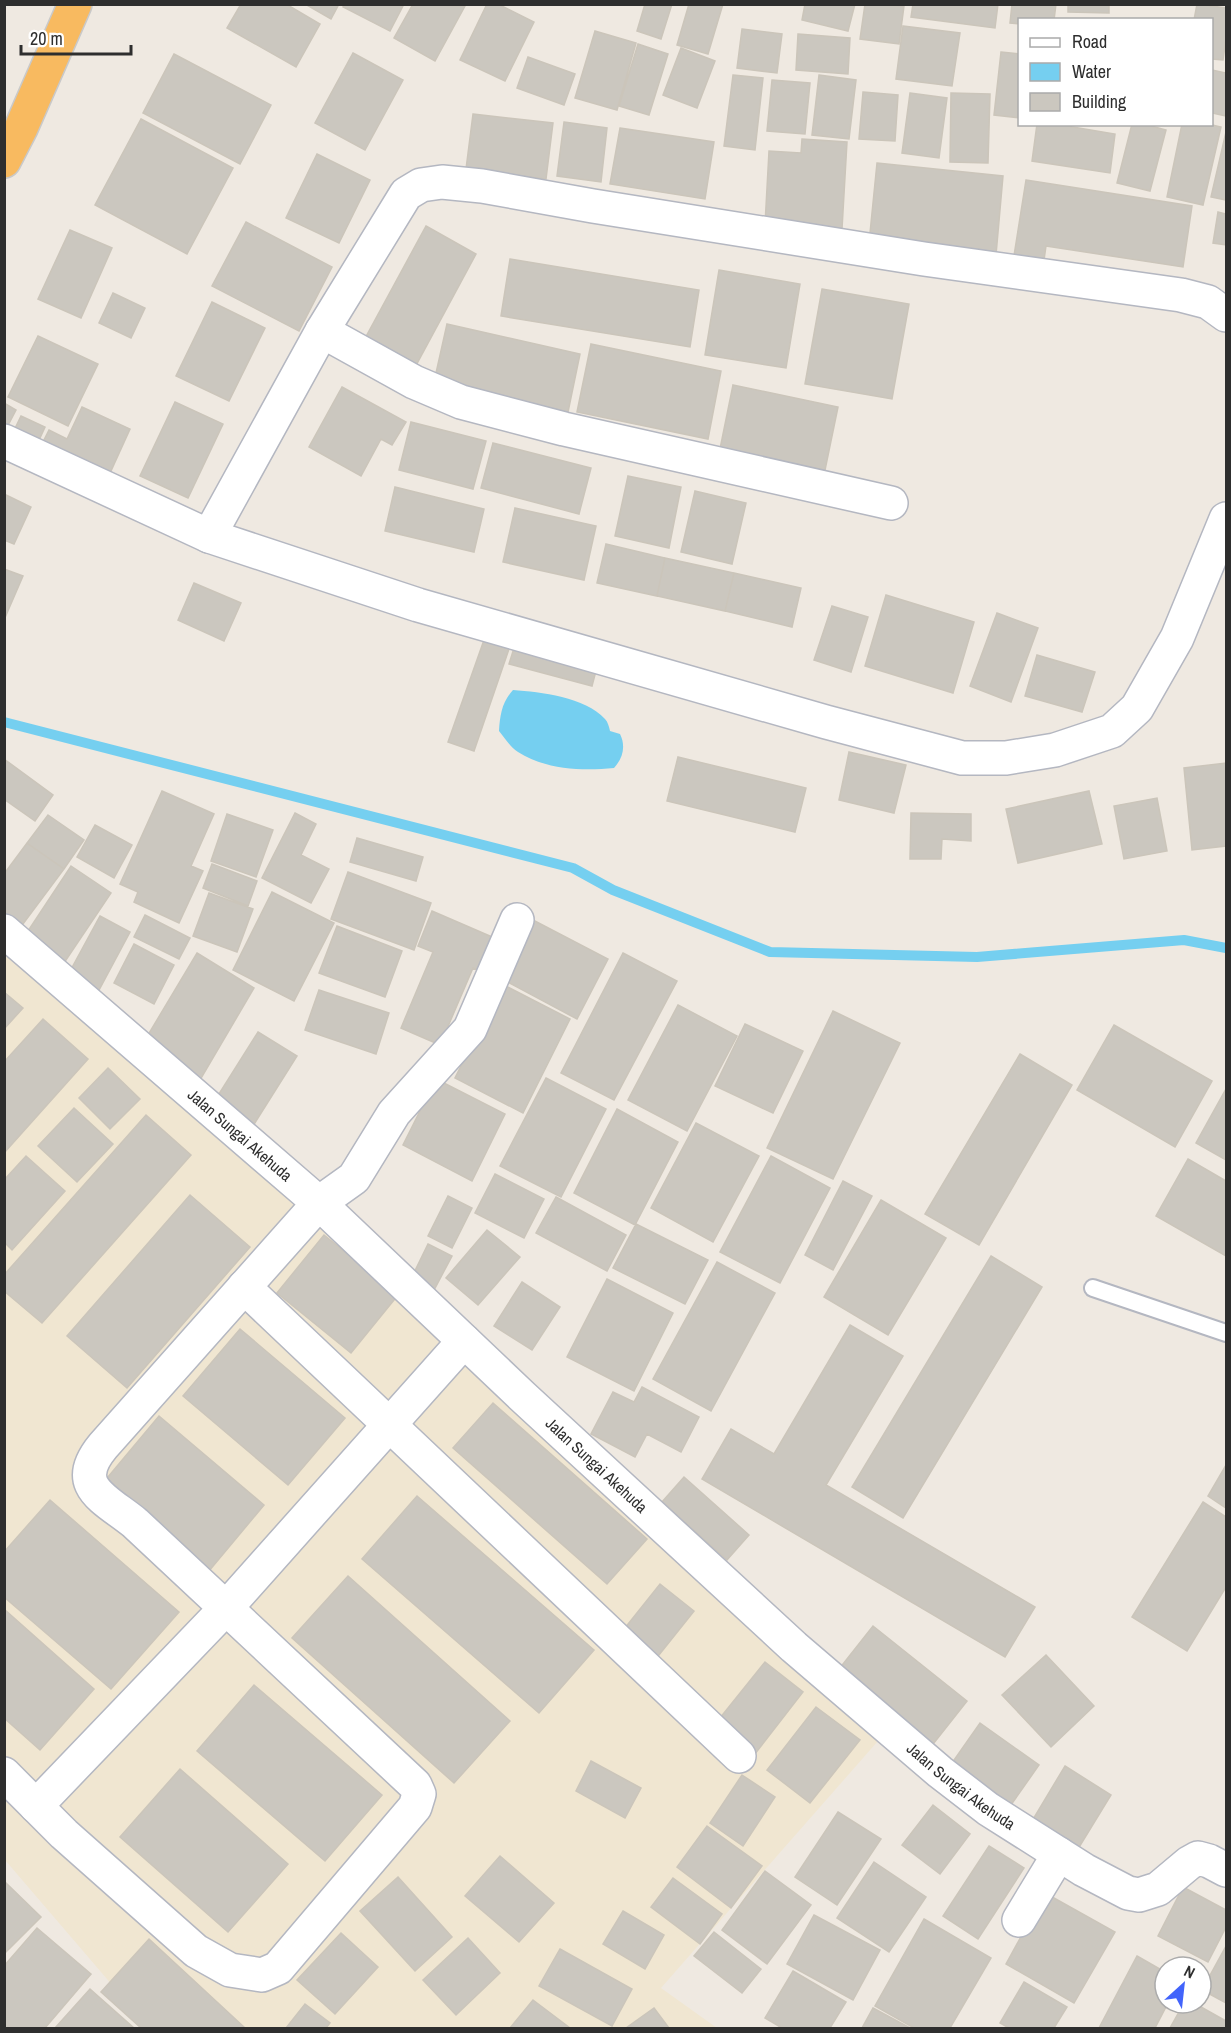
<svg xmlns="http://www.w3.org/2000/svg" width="1231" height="2033" font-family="'Archivo Narrow',sans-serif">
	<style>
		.education { fill: #f0e6d1 }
		.water { fill: #75cff0 }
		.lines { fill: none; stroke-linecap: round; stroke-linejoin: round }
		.stream { stroke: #75cff0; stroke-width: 10 }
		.building { fill: #cbc7bf; stroke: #cbc5ba; stroke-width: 1.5 }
		.service-casing { stroke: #b4b7c1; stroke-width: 20 }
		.minor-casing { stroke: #b4b7c1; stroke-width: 36 }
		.trunk-casing { stroke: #c9c9c9; stroke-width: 36 }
		.service { stroke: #fff; stroke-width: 16 }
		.minor { stroke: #fff; stroke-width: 33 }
		.trunk { stroke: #f8ba60; stroke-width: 33 }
		.labels { text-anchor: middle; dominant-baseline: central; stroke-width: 4.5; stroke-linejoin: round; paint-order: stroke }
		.street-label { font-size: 16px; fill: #2e2e2e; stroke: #fff }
	</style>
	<rect width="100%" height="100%" fill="#efe9e1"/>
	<!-- education -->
	<path class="education" d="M4 947 289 1199 878 1741 661 1988 717 2028H149L5 1860Z"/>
	<!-- water -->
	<path class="water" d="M513 690C541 692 585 697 605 719 608 722 609 727 610 731L620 734C626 746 623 758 614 768 583 771 546 770 518 752 510 747 505 738 499 731 500 715 502 702 513 690Z"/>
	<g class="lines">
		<!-- stream -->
		<path class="stream" d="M4 722 573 868 613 890 770 952 977 957 1184 940 1226 948"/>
	</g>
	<!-- building -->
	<path class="building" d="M241 4H286L320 24 296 67 227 28Z
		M305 4H339L331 19Z
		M344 4H404L390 31 343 7Z
		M413 4 465 6 435 61 394 38Z
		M487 4H498L534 22 505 81 460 60Z
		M645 4H672L661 39 637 31Z
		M689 4H723L708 54 677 45Z
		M805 4H855L848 31 802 20Z
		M865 4 904 6 899 44 860 39Z
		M913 4H998L995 28 911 17Z
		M1012 4H1056L1054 20H1020V24L1010 23Z
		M1068 4H1109V13L1068 12Z
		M1197 4 1226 8V39L1223 60 1212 59V20H1194Z
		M903 26 960 33 952 86 896 79Z
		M742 29 782 34 777 73 737 68Z
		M595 31 636 43 617 110 575 98Z
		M798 34 850 38 848 74 796 70Z
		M638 44 668 54 649 115 619 106Z
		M681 48 715 61 697 108 663 95Z
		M1001 52 1020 54V118L994 115Z
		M353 53 403 80 365 150 315 123Z
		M174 54 271 105 240 164 143 113Z
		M528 57 575 74 564 105 517 88Z
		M1212 70 1226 73V116L1212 113Z
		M733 75 763 78 755 150 724 146Z
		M819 75 856 80 849 139 812 135Z
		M772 80 810 83 805 134 767 131Z
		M863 92 898 95 895 141 859 139Z
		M910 93 947 98 939 158 902 153Z
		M951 93 990 94 988 163 950 162Z
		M473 114 553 123 546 179 466 169Z
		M141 119 233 168 187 254 95 205Z
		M564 122 607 128 601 182 557 176Z
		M1037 124H1055L1115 134 1110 173 1032 161Z
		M1132 124H1144L1166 130 1150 191 1117 183Z
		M1182 124H1208L1221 127 1203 205 1167 197Z
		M620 128 714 142 705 199 610 184Z
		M1226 132V200L1211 197Z
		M802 139 847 142 842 229 765 225 769 151 801 153Z
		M317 154 370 180 339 243 286 218Z
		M877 163 1003 176 996 255 869 243Z
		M1026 180 1192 206 1183 267 1046 246 1043 267 1013 262Z
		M1218 212 1226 214V245L1213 243Z
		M246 222 332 267 299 331 212 286Z
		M426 226 476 254 413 371 362 344Z
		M70 230 112 248 81 318 38 299Z
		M510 259 699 290 690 347 501 316Z
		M719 270 800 284 786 368 705 355Z
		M822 289 909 304 892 399 805 384Z
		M113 293 145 308 131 338 99 323Z
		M212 302 265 328 229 401 176 376Z
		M447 324 580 354 568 412 434 382Z
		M38 336 98 364 68 426 8 397Z
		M591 344 721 371 708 439 577 412Z
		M733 385 838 407 825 470 720 449Z
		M342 387 406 422 392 445 381 439 361 476 309 447Z
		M175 402 223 424 188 498 140 476Z
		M4 403 16 410 5 431H4Z
		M82 407 130 429 106 482 40 448 49 430 67 439Z
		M21 416 45 427 34 451 10 439Z
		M411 422 486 441 473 489 399 470Z
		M493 443 591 468 579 514 481 488Z
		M628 476 681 487 669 548 615 536Z
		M395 487 484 509 474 552 385 531Z
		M695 491 746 503 732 564 681 552Z
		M4 494 31 507 14 544 4 540Z
		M515 508 596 526 584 580 503 562Z
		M606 544 665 558 657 596 597 583Z
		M665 558 734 573 725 611 657 596Z
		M4 569 23 576 4 620Z
		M734 573 801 588 792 627 725 611Z
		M194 583 241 603 224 641 178 620Z
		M886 595 974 622 953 693 865 666Z
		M832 606 868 617 851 672 814 660Z
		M997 613 1038 628 1011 702 970 686Z
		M484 640 509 649 474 751 448 742Z
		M515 645 597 667 592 686 509 664Z
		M1037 655 1095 672 1082 712 1025 696Z
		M849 752 906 765 894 813 839 800Z
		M678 757 806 788 795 832 667 801Z
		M4 759 53 795 35 821 4 799Z
		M1226 763V846L1192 850 1184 768Z
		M162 791 214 814 191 866 203 871 179 923 134 902 138 892 120 884Z
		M1089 791 1102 844 1018 863 1006 809Z
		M1157 798 1167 851 1124 859 1114 806Z
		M295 813 316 824 301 855 329 869 311 903 262 878Z
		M911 813 971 814V841L942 839 941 859H910Z
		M227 814 273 830 256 877 211 861Z
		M48 815 84 840 64 869 27 843Z
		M95 825 132 845 114 878 77 857Z
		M357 838 423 857 416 881 350 862Z
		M27 843 64 869 17 932 4 923V874Z
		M212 864 257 881 248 906 203 888Z
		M71 866 111 893 64 963 24 937Z
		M348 872 431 903 414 950 331 919Z
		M272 892 334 923 294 1001 233 970Z
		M209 893 253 909 237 952 193 936Z
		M432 911 499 940 485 973 473 968 440 1045 401 1028 433 952 418 946Z
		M145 915 190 938 179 959 134 937Z
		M100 916 130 932 98 992 68 975Z
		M531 919 608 959 577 1019 500 978Z
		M337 926 402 951 385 997 319 973Z
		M134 944 174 965 154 1004 114 983Z
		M197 953 254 988 200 1080 142 1045Z
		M623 953 677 981 614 1100 561 1073Z
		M502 984 570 1019 523 1113 455 1078Z
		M319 990 389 1013 376 1054 305 1030Z
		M4 992 23 1008 4 1029Z
		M678 1005 737 1036 687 1131 628 1100Z
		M833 1011 900 1043 833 1179 767 1148Z
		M43 1019 88 1059 4 1153V1062Z
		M745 1024 803 1051 773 1113 715 1086Z
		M1114 1025 1212 1081 1175 1147 1077 1090Z
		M258 1032 297 1056 251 1129 212 1105Z
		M1020 1054 1072 1085 979 1245 925 1214Z
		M108 1068 140 1099 110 1129 79 1098Z
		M546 1078 606 1109 561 1197 500 1166Z
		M436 1079 505 1114 472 1181 403 1145Z
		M1226 1089V1160L1196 1143Z
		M74 1108 113 1144 77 1182 38 1146Z
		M617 1109 678 1142 635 1225 574 1193Z
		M146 1115 191 1155 42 1323 4 1291V1275Z
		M696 1123 759 1156 713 1242 651 1208Z
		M26 1156 65 1191 12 1250 4 1242V1180Z
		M771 1156 830 1188 780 1283 720 1252Z
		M1188 1159 1226 1181V1256L1156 1216Z
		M495 1174 544 1199 524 1238 475 1213Z
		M843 1181 872 1196 833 1270 805 1255Z
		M190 1195 250 1247 127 1388 67 1336Z
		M448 1196 472 1208 452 1248 428 1236Z
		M556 1197 626 1235 607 1271 536 1233Z
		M881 1200 946 1238 888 1335 824 1297Z
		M636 1224 708 1260 685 1304 613 1268Z
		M487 1230 520 1257 478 1305 446 1278Z
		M324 1235 398 1295 351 1353 277 1293Z
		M428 1244 452 1256 433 1292 410 1281Z
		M991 1256 1042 1287 903 1518 852 1487Z
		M717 1262 775 1293 711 1411 653 1379Z
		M607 1279 673 1313 634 1391 567 1357Z
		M522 1282 560 1307 532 1350 494 1326Z
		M850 1325 903 1356 826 1485 1035 1607 1005 1657 702 1479 731 1429 774 1454Z
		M240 1329 345 1418 288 1485 183 1396Z
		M642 1387 699 1417 681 1452 647 1434 635 1457 591 1434 613 1392 634 1402Z
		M493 1403 647 1539 607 1584 453 1448Z
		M159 1416 264 1505 209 1571 103 1483Z
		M1226 1465V1508L1208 1496Z
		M684 1477 749 1535 727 1560 662 1502Z
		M417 1496 594 1650 539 1713 362 1559Z
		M50 1500 179 1612 111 1689 4 1597V1552Z
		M1203 1502 1226 1517V1587L1187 1651 1132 1617Z
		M348 1576 510 1721 454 1783 292 1638Z
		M660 1584 694 1611 651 1665 617 1638Z
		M4 1609 94 1689 40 1750 4 1718Z
		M873 1626 967 1701 930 1748 835 1674Z
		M1046 1655 1094 1706 1051 1747 1002 1695Z
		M765 1662 803 1692 751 1759 712 1728Z
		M254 1685 382 1795 325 1861 197 1751Z
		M816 1707 860 1740 810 1803 767 1770Z
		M980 1723 1039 1765 1006 1812 947 1770Z
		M591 1761 641 1788 625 1818 576 1791Z
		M1065 1766 1111 1795 1078 1849 1032 1821Z
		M180 1769 288 1864 228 1932 120 1837Z
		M742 1775 775 1797 743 1846 710 1823Z
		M933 1805 970 1834 940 1874 902 1845Z
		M838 1812 881 1839 837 1905 795 1877Z
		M707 1826 762 1866 731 1908 677 1867Z
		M989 1846 1024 1868 978 1939 943 1916Z
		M500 1856 554 1903 519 1942 465 1896Z
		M874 1862 926 1897 889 1952 837 1918Z
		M765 1871 811 1905 767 1964 722 1930Z
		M398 1877 452 1937 415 1971 360 1911Z
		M673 1878 722 1914 700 1944 651 1907Z
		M4 1881 41 1917 4 1954Z
		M1183 1887 1226 1910V1927L1208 1962 1158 1936Z
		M1045 1893 1115 1932 1074 2003 1006 1964Z
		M623 1911 664 1935 645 1969 603 1944Z
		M814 1915 880 1950 853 2000 787 1964Z
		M924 1919 991 1958 950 2028H914L875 2006Z
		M37 1928 91 1974 45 2028H4V1966Z
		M714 1932 761 1969 742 1993 694 1956Z
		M341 1933 378 1967 335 2014 297 1980Z
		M468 1938 500 1973 456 2015 423 1980Z
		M149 1939 245 2028H141L101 1992Z
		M1226 1946V2003L1202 1990Z
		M560 1949 632 1989 612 2026 539 1986Z
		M1137 1956 1165 1972V2003H1168L1155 2028H1099Z
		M793 1971 846 2002 830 2028H782L765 2018Z
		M1024 1982 1067 2007 1054 2028H1009L1000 2023Z
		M90 1989 134 2028H55Z
		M533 2000 570 2028H510Z
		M1184 2003H1194L1226 2021V2028H1170Z
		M305 2004 330 2023 326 2028H286Z
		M654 2008 669 2028H626Z
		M873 2008 910 2028H862Z"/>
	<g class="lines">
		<defs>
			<path id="service" d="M1093 1288 1226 1333"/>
			<g id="minor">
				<path d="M322 331 414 382 461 402 564 429 891 503"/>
				<path d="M4 441 209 536 418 605 826 722 962 758H1006L1055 750 1112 731 1137 708 1177 638 1226 519"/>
				<path d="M209 536 322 331 406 194 421 185 442 182 482 186 593 206 924 259 1181 295 1208 302 1226 315"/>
				<path id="s1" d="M4 931 319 1203 522 1396 794 1647 940 1772 988 1809 1084 1870 1128 1893 1139 1895 1158 1889 1189 1863 1198 1858 1209 1861 1226 1870"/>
				<path d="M244 1287 739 1756"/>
				<path d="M4 1774 64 1834 196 1951 230 1970 262 1975 278 1968 415 1807 419 1794 415 1785 135 1523C104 1498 70 1486 103 1446L319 1203 354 1178 394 1113 470 1029 517 920"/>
				<path d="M36 1806 226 1608 464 1341"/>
				<path d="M1019 1920 1059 1854"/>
			</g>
			<path id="trunk" d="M4 161 21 128 75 4"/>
		</defs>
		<!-- service casing -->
		<use href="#service" class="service-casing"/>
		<!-- minor casing -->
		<use href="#minor" class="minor-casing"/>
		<!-- trunk casing -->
		<use href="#trunk" class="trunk-casing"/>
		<!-- service -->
		<use href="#service" class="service"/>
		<!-- minor -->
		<use href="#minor" class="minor"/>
		<!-- trunk -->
		<use href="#trunk" class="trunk"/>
	</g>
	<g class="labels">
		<!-- street labels -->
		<g class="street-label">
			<text stroke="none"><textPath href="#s1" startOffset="312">Jalan Sungai Akehuda</textPath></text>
			<text stroke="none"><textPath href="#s1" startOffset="798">Jalan Sungai Akehuda</textPath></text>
			<text stroke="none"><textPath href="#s1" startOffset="1284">Jalan Sungai Akehuda</textPath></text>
		</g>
	</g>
	<!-- border -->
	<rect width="1231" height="2033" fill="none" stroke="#2e2e2e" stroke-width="12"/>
	<!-- legend -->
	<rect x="1018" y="18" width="195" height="108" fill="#ffffff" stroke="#ababab" stroke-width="1.5"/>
	<rect x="1030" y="38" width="30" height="9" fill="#ffffff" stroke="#ababab" stroke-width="1.5"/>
	<text x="1072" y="48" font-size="18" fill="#2e2e2e">Road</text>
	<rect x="1030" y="63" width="30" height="18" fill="#75cff0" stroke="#ababab" stroke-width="1.5"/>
	<text x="1072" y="78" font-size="18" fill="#2e2e2e">Water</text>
	<rect x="1030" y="93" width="30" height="18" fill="#cbc7bf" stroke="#ababab" stroke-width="1.5"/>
	<text x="1072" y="108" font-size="18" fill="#2e2e2e">Building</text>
	<!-- north arrow -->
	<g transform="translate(1183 1985) rotate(27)"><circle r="28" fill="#ffffff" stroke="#ababab" stroke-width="1.5"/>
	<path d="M0-4.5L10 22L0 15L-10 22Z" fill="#4264fb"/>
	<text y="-9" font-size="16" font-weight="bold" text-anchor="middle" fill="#2e2e2e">N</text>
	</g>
	<!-- scale -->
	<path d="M21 45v9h110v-9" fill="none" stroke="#2e2e2e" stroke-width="3"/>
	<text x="30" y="45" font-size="18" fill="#2e2e2e" stroke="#ffffff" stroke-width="4.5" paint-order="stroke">20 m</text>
</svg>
